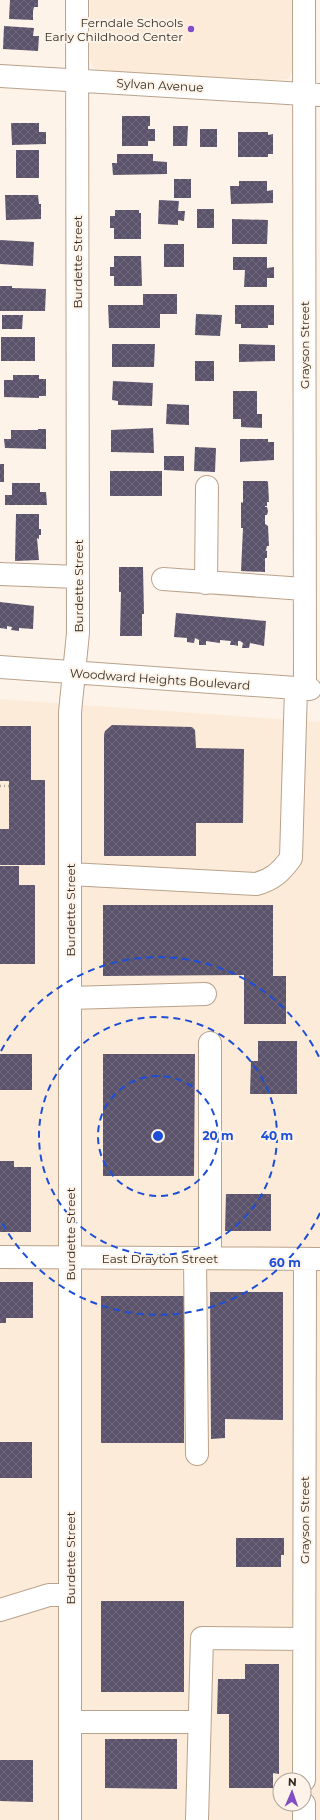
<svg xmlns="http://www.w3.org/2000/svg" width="320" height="1820" font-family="Montserrat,sans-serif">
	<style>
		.built { fill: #fcebd8; fill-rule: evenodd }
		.building { fill: url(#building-cross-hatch) }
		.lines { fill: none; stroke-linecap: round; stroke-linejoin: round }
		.minor-casing { stroke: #b9a28b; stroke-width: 24 }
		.path { stroke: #b3a99f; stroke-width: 2.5; stroke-dasharray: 1 3; stroke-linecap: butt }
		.minor { stroke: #fff; stroke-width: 22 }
		.ring { fill: none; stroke: #1d4ed8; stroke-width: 2; stroke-dasharray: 7 5 }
		.poi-dot { fill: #834dc5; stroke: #fdf3e9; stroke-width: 1.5 }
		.labels { text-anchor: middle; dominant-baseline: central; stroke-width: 4; stroke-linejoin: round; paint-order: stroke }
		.poi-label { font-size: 12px; fill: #342c22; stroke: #fdf3e9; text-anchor: end }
		.street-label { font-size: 12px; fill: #342c22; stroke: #fdf3e9 }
		.centre { fill: #1d4ed8; stroke: #fdf3e9; stroke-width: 2 }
		.ring-label { font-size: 12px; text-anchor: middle; font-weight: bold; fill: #1d4ed8; stroke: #fdf3e9; stroke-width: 4; stroke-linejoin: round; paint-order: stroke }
	</style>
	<defs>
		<pattern id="building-cross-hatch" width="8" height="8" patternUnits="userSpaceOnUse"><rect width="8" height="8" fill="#5b526b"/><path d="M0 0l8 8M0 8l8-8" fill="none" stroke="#70687b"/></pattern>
	</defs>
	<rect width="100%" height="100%" fill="#fdf3e9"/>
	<!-- built -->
	<path class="built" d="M90 0H293L292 72 288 79 277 80 100 71 93 67 90 59Z
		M0 699 320 722V1820H0ZM280 1780H304V1804H280Z"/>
	<!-- building -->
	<path class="building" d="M10 0H38V7H34L33 11V20L9 19Z
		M4 26 34 28 33 36H39L38 51 3 49Z
		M122 116H150V126H148V129H155V141H148V146H122Z
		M11 123H39V132H46V144L12 145Z
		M173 126H188L187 146H173Z
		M200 129H217V147H200Z
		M238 132H268V135L273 134V154H268V157H238Z
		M16 150H39V178H16Z
		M117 154H153V161L167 162V174L113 175 112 163H117Z
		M174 179H191V198H174Z
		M239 181H267V191L273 190V203L231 204 230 186H239Z
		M5 195H38L39 204H41V219L6 220Z
		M159 200 179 201 178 211H185L184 221 178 220V225L158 224Z
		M197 209H214V228H197Z
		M115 210H139V213H141V239H114V228H110V216H115Z
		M232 219 268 220 267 244H232Z
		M0 240 34 242 33 266 0 264Z
		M164 244H184V267H164Z
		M114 256H141L142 286H114V276H110V267H114Z
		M233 257H267V268L274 267V278H267V287H244L245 270H233Z
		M0 286H12V288L46 289 45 311H0Z
		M143 294H177V314H160V328H109L108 305H143Z
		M235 305H274V325H268V328H241V324H235Z
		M196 314 222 315 220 336 195 335Z
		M2 315H23L22 329H2Z
		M1 337H35V361H1Z
		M112 344H155L154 367H112Z
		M239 344 275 345V361L239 362Z
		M195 361H214V381H195Z
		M13 375H39V379H46V396H39V398L4 397V380H13Z
		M113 381 153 383 152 406 118 405V401L112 400Z
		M233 391H257V414H262V428L241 427V419H233Z
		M167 404 189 405V425L166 424Z
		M153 428 154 453 111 452V430Z
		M38 429H46V449L5 448 4 439H11V430H38Z
		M240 439H268V442H274V460L240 462Z
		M195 447 216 448 215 472 194 471Z
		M164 456H184V471L164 470Z
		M0 464H4V482H0Z
		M110 471H162V496H110Z
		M243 481H267L268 482 269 502H267V506H265V507H267L268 511 267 515H265V524L268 526 269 546H267L266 550H265L267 551V558H265V572L241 571 243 528H241V502L243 503Z
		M12 483H40V492H46L47 505H5V495H12Z
		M16 514H39V529H41V535H39V539L37 538 39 560 15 561Z
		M119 567H143L144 614H142V636H120L121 592H119Z
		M0 602 34 606 33 629 19 628V631L11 630 12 627 7 626V629L0 628Z
		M176 613 266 621 264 646 250 643 249 648H242L243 643 240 641H238V646L234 645H230L231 641 220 640V643L206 641V645H199V640L195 638 194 643 187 642V638L174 637Z
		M112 725 192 727 195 730 196 748 244 749 243 823H196V856H104V735L105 731Z
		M0 726H31V780H45V865H0V829H9V781H0Z
		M0 866H19V885H35V964H0Z
		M103 905H273V976H286V1024H244V975L103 976Z
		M258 1041H297V1094H250L251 1061H258Z
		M0 1054H32V1090H0Z
		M103 1054H195L194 1176H103Z
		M0 1161H14V1167H31V1232H0Z
		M226 1194H271V1231H225Z
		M0 1282H33V1318H6V1323H0Z
		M210 1292H283V1420L225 1419V1438L211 1439Z
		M101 1296H184V1443H101Z
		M0 1442H32V1478H0Z
		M236 1538H284V1555H281V1567H236Z
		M101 1601H184V1692H101Z
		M245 1664H279V1774L273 1773V1788H229V1714H217L218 1679H245Z
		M105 1739H177V1789L105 1788Z
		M0 1760H33V1802L0 1801Z"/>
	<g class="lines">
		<defs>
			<path id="minor" d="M304 0 305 689
				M0 76 320 95
				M0 574 78 577
				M163 579 304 589
				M206 583 207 487
				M0 667 310 689
				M70 874 256 884C272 880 281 872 291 858L296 688
				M70 998 205 994
				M0 1257 319 1259
				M195 1258 197 1454
				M210 1258V1043
				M0 1610 49 1595H70
				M70 1722H199
				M304 1780 305 1259
				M70 1820V712L78 633 77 0
				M197 1820 202 1638 304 1639
				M304 1820V1804"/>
		</defs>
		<!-- minor casing -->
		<use href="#minor" class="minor-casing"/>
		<!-- path -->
		<path class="path" d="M0 786H9"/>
		<!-- minor -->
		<use href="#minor" class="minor"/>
	</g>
	<!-- distance rings -->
	<g class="ring">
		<circle cx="158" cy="1136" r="60"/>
		<circle cx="158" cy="1136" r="119"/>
		<path d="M320 1213A179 179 0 0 1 1 1221M1 1051A179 179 0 0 1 320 1059"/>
	</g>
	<!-- markers -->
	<circle class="poi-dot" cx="191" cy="29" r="4"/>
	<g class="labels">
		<!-- poi labels -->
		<g class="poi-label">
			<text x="183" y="22">Ferndale Schools<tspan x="183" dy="14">Early Childhood Center</tspan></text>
		</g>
		<!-- street labels -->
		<g class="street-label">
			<text transform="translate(160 85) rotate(3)">Sylvan Avenue</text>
			<text transform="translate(77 262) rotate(-90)">Burdette Street</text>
			<text transform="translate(304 345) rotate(-90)">Grayson Street</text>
			<text transform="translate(78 586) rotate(-90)">Burdette Street</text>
			<text transform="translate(160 679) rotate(4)">Woodward Heights Boulevard</text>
			<text transform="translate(70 910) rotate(-90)">Burdette Street</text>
			<text transform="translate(70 1234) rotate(-90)">Burdette Street</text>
			<text x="160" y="1258">East Drayton Street</text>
			<text transform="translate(304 1520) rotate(-90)">Grayson Street</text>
			<text transform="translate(70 1558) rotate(-90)">Burdette Street</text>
		</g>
	</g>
	<circle cx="158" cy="1136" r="6" class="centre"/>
	<g class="ring-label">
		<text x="218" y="1140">20 m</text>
		<text x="277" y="1140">40 m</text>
		<text x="285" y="1267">60 m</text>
	</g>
	<!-- north arrow -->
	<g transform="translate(292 1792) rotate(2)"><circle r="19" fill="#fdf3e9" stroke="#ada399"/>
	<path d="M0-3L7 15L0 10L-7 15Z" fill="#834dc5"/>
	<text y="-6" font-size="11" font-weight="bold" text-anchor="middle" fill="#342c22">N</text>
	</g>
</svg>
